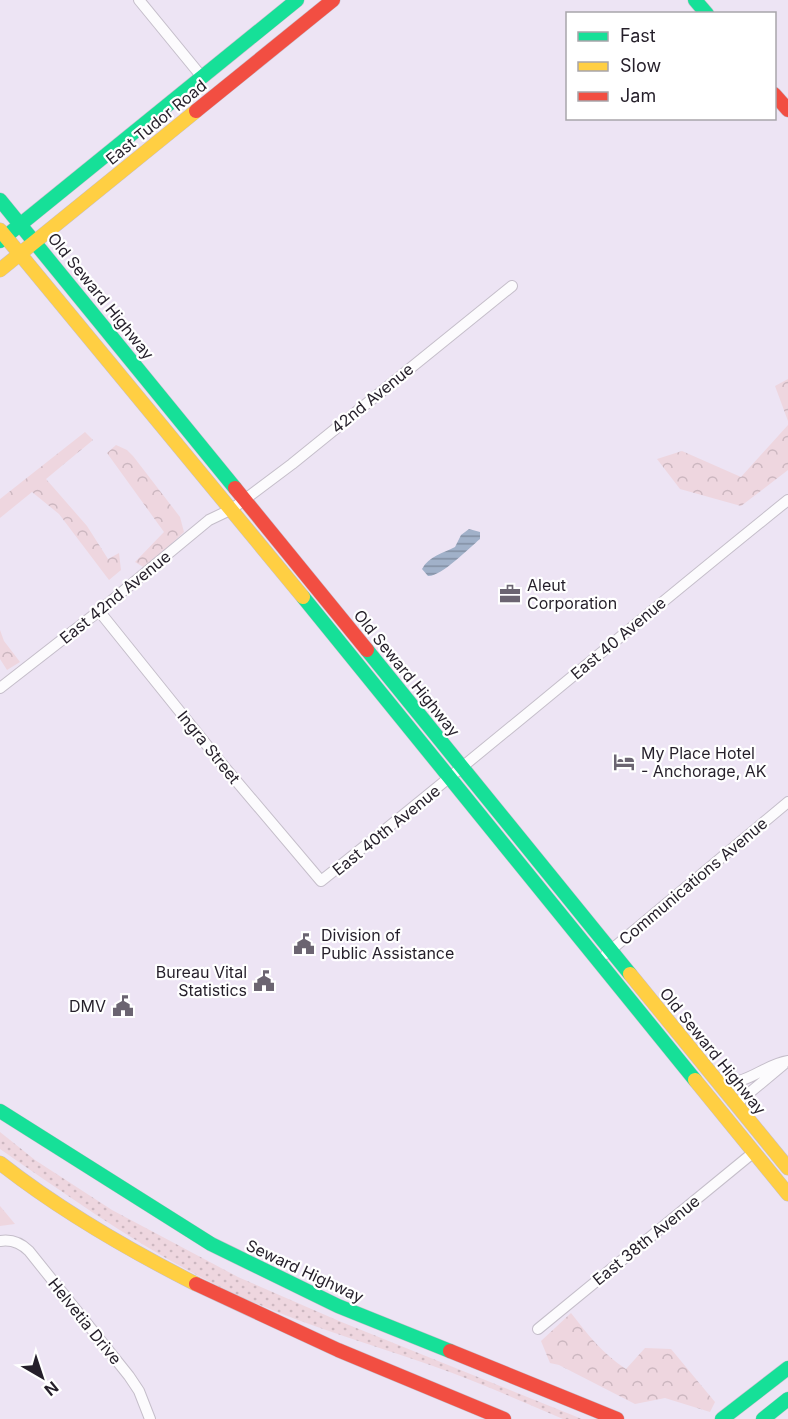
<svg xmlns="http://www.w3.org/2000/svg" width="788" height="1419" font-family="Inter,sans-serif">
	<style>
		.grass { fill: url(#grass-dots) }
		.forest { fill: url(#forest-crowns) }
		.park { fill: url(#park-tufts) }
		.water { fill: url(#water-rules) }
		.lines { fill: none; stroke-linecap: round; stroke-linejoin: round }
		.street-casing { stroke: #c5beca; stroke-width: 12 }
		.fast-casing { stroke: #c5beca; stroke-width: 15 }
		.slow-casing { stroke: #c5beca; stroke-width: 15 }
		.jam-casing { stroke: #c5beca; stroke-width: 15 }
		.street { stroke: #fcfbfd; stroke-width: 10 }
		.fast { stroke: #16e098; stroke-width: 14 }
		.slow { stroke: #ffcf43; stroke-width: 14 }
		.jam { stroke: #f24e42; stroke-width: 14 }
		.labels { text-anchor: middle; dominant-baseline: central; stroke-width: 4.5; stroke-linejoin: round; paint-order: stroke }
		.street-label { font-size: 16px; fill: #251f2a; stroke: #fff }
		.poi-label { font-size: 16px; fill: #251f2a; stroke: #fff; text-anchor: start }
	</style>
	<defs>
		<pattern id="grass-dots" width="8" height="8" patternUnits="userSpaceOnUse" patternTransform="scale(1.5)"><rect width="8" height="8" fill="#eed6df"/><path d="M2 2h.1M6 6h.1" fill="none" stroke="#ccb7c0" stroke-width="1.8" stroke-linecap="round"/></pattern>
		<pattern id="forest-crowns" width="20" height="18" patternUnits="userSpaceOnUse" patternTransform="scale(1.5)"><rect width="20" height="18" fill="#eed6df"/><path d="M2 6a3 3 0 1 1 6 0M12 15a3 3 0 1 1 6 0" fill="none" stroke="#ccb7c0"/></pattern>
		<pattern id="park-tufts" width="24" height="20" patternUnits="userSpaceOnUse" patternTransform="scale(1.5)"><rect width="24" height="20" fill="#eed6df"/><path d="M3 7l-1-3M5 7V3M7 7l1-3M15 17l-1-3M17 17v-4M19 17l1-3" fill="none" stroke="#ccb7c0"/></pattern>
		<pattern id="water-rules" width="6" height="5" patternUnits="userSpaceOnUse" patternTransform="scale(1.5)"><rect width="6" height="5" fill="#a1b1c9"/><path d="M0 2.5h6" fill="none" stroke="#838fa3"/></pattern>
	</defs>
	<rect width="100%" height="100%" fill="#ede4f4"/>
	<!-- grass -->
	<path class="grass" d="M0 1132 35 1160 112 1210 238 1277 339 1321 582 1419H563C520 1401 477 1381 433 1366 373 1345 311 1327 253 1302 162 1263 81 1205 0 1149Z"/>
	<!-- forest -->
	<path class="forest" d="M788 379V421L775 386Z
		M788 425V470L741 506 680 489 657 459 682 451 741 477Z
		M85 432 93 440 46 479 87 526 108 559 119 553 121 570 109 580 59 514 32 492 0 518V499Z
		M116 445 127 450 133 456 180 517 184 532 145 568 135 562 164 532 107 453Z
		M0 630 4 641 20 662 7 670 0 659Z
		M571 1313C588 1335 603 1354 626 1369L645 1348 671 1349 715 1402 710 1412 665 1398 635 1404 559 1365 550 1363 541 1341Z"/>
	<!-- park -->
	<path class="park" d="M0 1206 15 1224 0 1226Z"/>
	<!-- water -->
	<path class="water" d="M469 529 480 532V539C469 548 441 577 428 576L422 569C429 556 443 553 455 547L461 535Z"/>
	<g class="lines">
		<defs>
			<path id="street" d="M139 0 202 77
				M99 611 222 764 321 881C479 756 631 626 788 500
				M0 688 99 611 209 520 232 509 292 464 512 286
				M606 954 788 802
				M716 1080C743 1090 762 1065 788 1061
				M736 1104 783 1065
				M0 1241C12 1239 21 1243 29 1251L129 1376 139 1391 150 1419
				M538 1329 754 1152"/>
			<path id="fast" d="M695 0 707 14
				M0 200 235 488
				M0 241 297 0
				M303 597 695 1080
				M367 650 630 974
				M0 1111 211 1244 338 1306 450 1351
				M722 1419 788 1368
				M763 1419 788 1399"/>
			<path id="slow" d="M0 230 303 597
				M0 270 196 111
				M630 974 788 1168
				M695 1080 788 1194
				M0 1163C61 1211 127 1249 196 1284"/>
			<path id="jam" d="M774 94 788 110
				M196 111 333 0
				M235 488 367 650
				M196 1284 338 1350 504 1419
				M450 1351 617 1419"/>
		</defs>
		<!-- street casing -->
		<use href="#street" class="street-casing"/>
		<!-- fast casing -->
		<use href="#fast" class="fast-casing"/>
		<!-- slow casing -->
		<use href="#slow" class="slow-casing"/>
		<!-- jam casing -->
		<use href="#jam" class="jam-casing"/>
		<!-- street -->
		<use href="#street" class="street"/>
		<!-- fast -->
		<use href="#fast" class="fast"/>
		<!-- slow -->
		<use href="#slow" class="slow"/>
		<!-- jam -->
		<use href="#jam" class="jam"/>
	</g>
	<!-- icons -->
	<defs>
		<symbol id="office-bare" viewBox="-9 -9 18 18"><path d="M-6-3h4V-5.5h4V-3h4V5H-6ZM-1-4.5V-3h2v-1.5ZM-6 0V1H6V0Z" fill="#6b6471" stroke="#fff" stroke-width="2.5" paint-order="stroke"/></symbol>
		<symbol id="hotel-bare" viewBox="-9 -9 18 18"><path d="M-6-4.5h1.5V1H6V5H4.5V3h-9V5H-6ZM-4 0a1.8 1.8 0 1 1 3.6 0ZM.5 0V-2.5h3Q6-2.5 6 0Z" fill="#6b6471" stroke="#fff" stroke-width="2.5" paint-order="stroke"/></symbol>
		<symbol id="civic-bare" viewBox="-9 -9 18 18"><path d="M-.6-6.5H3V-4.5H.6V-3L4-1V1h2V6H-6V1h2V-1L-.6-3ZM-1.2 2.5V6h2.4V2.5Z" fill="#6b6471" stroke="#fff" stroke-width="2.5" paint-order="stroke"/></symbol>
	</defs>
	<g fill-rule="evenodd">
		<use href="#office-bare" x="495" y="579" width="30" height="30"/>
		<use href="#hotel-bare" x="609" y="747" width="30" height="30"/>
		<use href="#civic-bare" x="289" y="929" width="30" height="30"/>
		<use href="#civic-bare" x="249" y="966" width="30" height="30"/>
		<use href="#civic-bare" x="108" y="991" width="30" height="30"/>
	</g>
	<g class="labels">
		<!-- street labels -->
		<g class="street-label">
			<text transform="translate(156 122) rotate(-39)">East Tudor Road</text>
			<text transform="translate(101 296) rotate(51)">Old Seward Highway</text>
			<text transform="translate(372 398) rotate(-39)">42nd Avenue</text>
			<text transform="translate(115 597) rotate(-39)">East 42nd Avenue</text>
			<text transform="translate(618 638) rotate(-40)">East 40 Avenue</text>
			<text transform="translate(407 673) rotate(51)">Old Seward Highway</text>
			<text transform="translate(209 747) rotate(51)">Ingra Street</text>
			<text transform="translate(386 830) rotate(-39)">East 40th Avenue</text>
			<text transform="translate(693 881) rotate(-40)">Communications Avenue</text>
			<text transform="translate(713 1051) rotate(51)">Old Seward Highway</text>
			<text transform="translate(646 1240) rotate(-39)">East 38th Avenue</text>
			<text transform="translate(305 1271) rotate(25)">Seward Highway</text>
			<text transform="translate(85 1321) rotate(51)">Helvetia Drive</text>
		</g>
		<!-- poi labels -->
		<g class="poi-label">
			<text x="527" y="585">Aleut<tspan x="527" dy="18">Corporation</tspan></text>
			<text x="641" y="753">My Place Hotel<tspan x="641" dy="18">- Anchorage, AK</tspan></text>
			<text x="321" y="935">Division of<tspan x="321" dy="18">Public Assistance</tspan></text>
			<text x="247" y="972" text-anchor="end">Bureau Vital<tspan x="247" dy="18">Statistics</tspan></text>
			<text x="106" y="1006" text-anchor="end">DMV</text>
		</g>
	</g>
	<!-- legend -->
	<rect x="566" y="12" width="210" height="108" fill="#ffffff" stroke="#a8a5aa" stroke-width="1.5"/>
	<rect x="578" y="32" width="30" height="9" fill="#16e098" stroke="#a8a5aa" stroke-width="1.5"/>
	<text x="620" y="42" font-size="18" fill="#251f2a">Fast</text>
	<rect x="578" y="62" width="30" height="9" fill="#ffcf43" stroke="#a8a5aa" stroke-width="1.5"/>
	<text x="620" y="72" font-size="18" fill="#251f2a">Slow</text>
	<rect x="578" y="92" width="30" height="9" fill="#f24e42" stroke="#a8a5aa" stroke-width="1.5"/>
	<text x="620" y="102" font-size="18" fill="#251f2a">Jam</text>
	<!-- north arrow -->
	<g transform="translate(42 1377) rotate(141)" stroke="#ffffff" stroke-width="4.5" paint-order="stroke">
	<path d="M0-4.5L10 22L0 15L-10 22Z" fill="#251f2a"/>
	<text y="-9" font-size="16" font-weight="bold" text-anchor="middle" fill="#251f2a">N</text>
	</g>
</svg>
